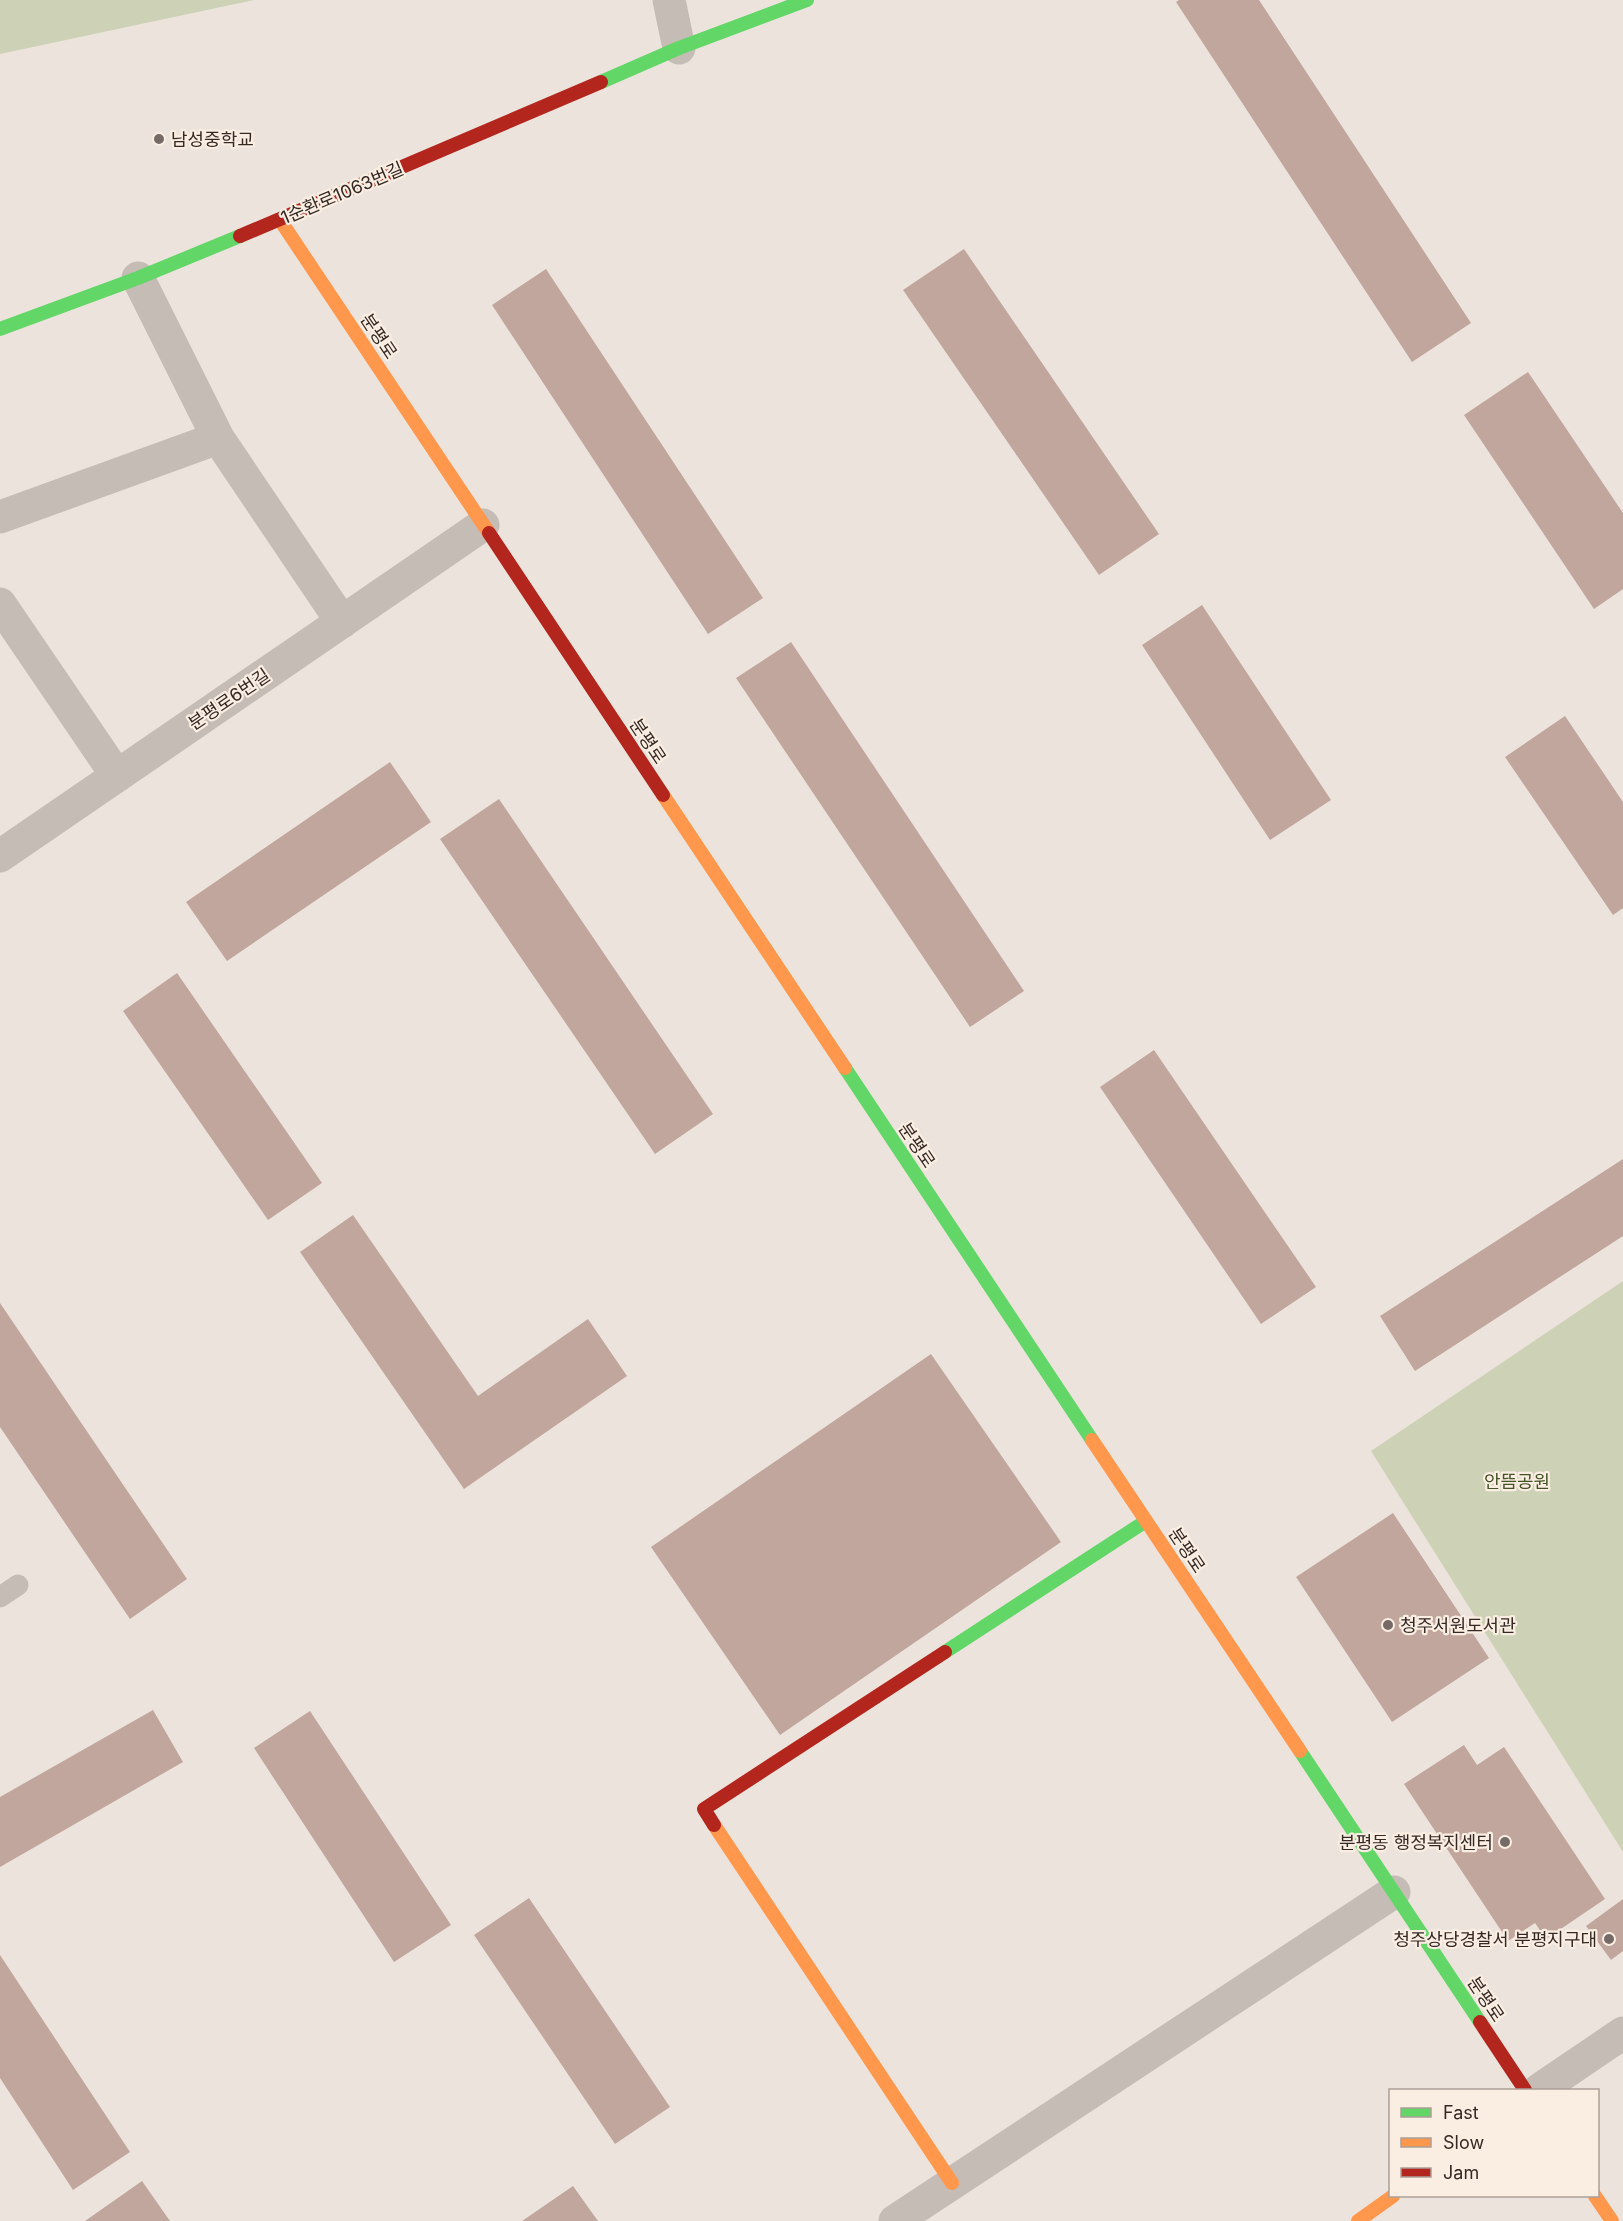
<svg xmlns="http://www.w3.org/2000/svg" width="1623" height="2221" font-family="Inter,'Noto Sans KR',sans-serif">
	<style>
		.green { fill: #cdd1b6 }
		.building { fill: #c1a69d }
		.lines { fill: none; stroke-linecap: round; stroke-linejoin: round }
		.lane { stroke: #c5bcb6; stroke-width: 21 }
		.street { stroke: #c5bcb6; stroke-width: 33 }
		.fast { stroke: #63d668; stroke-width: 14 }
		.slow { stroke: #ff974d; stroke-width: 14 }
		.jam { stroke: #b3261e; stroke-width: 14 }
		.poi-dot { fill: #756a65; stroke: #faeee3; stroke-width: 2 }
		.labels { text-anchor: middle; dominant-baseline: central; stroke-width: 4.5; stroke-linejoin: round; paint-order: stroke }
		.poi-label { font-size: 18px; fill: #352925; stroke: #faeee3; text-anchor: start }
		.street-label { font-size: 18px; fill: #352925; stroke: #faeee3 }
		.park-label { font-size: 18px; fill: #455427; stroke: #faeee3 }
	</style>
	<rect width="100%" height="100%" fill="#ece4dc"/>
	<!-- green -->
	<path class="green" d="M0 0H254L0 54Z
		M1623 1281V1852L1371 1451Z"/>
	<!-- building -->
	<path class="building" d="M1179 0H1259L1471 323 1412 362 1176 2Z
		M964 249 1159 534 1099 575 903 290Z
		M546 269 763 598 708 634 492 305Z
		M1528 372 1623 513V589L1594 609 1464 415Z
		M1202 605 1331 800 1270 840 1142 645Z
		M791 642 1024 991 970 1027 736 678Z
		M1565 716 1623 802V908L1613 915 1505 757Z
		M390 762 431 822 227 961 186 902Z
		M499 799 713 1114 655 1154 440 839Z
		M177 973 322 1183 268 1220 123 1011Z
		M1154 1050 1316 1287 1261 1324 1100 1087Z
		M1623 1159V1236L1415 1371 1380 1316Z
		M353 1215 478 1396 588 1319 627 1376 464 1489 300 1252Z
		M0 1303 187 1579 130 1619 0 1427Z
		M931 1354 1061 1542 780 1735 651 1547Z
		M1393 1513 1489 1658 1392 1722 1296 1577Z
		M153 1710 183 1762 0 1867V1797Z
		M310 1711 451 1925 394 1962 254 1748Z
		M1464 1745 1477 1765 1504 1747 1605 1899 1546 1939 1535 1923 1508 1941 1404 1784Z
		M529 1898 670 2107 615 2144 474 1935Z
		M1623 1899V1951L1611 1960 1586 1926Z
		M0 1955 130 2152 73 2190 0 2078Z
		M142 2181 170 2221H85Z
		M573 2186 598 2221H522Z"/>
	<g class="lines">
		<!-- lane -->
		<path class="lane" d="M0 1597 18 1585"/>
		<!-- street -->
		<path class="street" d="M669 0 679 48
			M138 278 218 438
			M0 517 218 438 342 622
			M0 604 117 776
			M0 856 483 525
			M1539 2090 1623 2033
			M895 2221 1394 1892"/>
		<!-- fast -->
		<path class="fast" d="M601 82 679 48 807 0
			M0 329 138 278 240 236
			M845 1068 1092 1440
			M945 1652 1146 1521
			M1300 1751 1480 2022"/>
		<!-- slow -->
		<path class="slow" d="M280 220 489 533
			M663 795 845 1068
			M1092 1440 1300 1751
			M714 1825 952 2183
			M1595 2196 1612 2221
			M1358 2221 1393 2196"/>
		<!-- jam -->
		<path class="jam" d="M240 236 601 82
			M489 533 663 795
			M714 1825 704 1809 945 1652
			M1480 2022 1525 2090"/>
	</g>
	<!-- markers -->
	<g class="poi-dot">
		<circle cx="159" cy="139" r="6"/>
		<circle cx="1388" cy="1625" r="6"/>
		<circle cx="1505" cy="1842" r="6"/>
		<circle cx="1609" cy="1939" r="6"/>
	</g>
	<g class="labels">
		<!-- poi labels -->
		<g class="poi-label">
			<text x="171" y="139">남성중학교</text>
			<text x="1400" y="1625">청주서원도서관</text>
			<text x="1493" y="1842" text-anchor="end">분평동 행정복지센터</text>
			<text x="1597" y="1939" text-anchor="end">청주상당경찰서 분평지구대</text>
		</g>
		<!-- street labels -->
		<g class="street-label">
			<text transform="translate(342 193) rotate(-23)">1순환로1063번길</text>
			<text transform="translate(379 336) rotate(56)">분평로</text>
			<text transform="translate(229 699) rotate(-34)">분평로6번길</text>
			<text transform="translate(648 741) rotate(56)">분평로</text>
			<text transform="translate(917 1145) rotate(56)">분평로</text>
			<text transform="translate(1187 1550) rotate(56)">분평로</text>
			<text transform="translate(1486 1999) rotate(56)">분평로</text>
		</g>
		<!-- park labels -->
		<g class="park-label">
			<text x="1517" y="1481">안뜸공원</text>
		</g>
	</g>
	<!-- legend -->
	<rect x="1389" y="2089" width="210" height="108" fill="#faeee3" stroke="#ab9f97" stroke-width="1.5"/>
	<rect x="1401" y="2108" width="30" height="9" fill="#63d668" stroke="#ab9f97" stroke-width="1.5"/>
	<text x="1443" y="2119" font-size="18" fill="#352925">Fast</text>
	<rect x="1401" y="2138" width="30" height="9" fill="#ff974d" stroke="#ab9f97" stroke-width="1.5"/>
	<text x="1443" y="2149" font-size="18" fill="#352925">Slow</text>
	<rect x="1401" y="2168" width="30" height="9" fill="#b3261e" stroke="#ab9f97" stroke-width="1.5"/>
	<text x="1443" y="2179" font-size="18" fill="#352925">Jam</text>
</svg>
